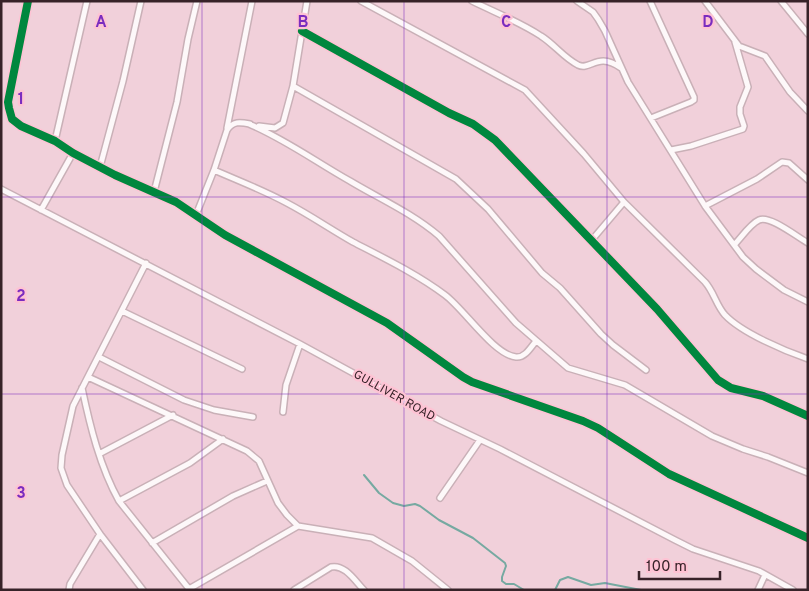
<svg xmlns="http://www.w3.org/2000/svg" width="809" height="591" font-family="Overpass,sans-serif">
	<style>
		.lines { fill: none; stroke-linecap: round; stroke-linejoin: round }
		.stream { stroke: #76a9a1; stroke-width: 2 }
		.street-casing { stroke: #c9b0b7; stroke-width: 8 }
		.street { stroke: #fdf8f9; stroke-width: 5 }
		.cycleway-casing { stroke: #fec3d4; stroke-width: 11 }
		.cycleway { stroke: #00873e; stroke-width: 8 }
		.grid { fill: none; stroke: #7b2cbf; stroke-width: 1; stroke-opacity: 0.55 }
		.labels { text-anchor: middle; dominant-baseline: central; stroke-width: 4.5; stroke-linejoin: round; paint-order: stroke }
		.street-label { font-size: 12px; fill: #372228; stroke: #fec3d4 }
		.grid-label { font-size: 16px; text-anchor: middle; font-weight: bold; fill: #7b2cbf; stroke: #fec3d4; stroke-width: 4.5; stroke-linejoin: round; paint-order: stroke }
	</style>
	<rect width="100%" height="100%" fill="#f1d0da"/>
	<g class="lines">
		<!-- stream -->
		<path class="stream" d="M364 475 379 493 393 503 404 506 415 504 420 506 439 520 473 538 505 563 506 566 502 577V581L506 584H514L524 590
			M555 590 560 580 568 577 591 585 605 583 641 590"/>
		<defs>
			<path id="street" d="M28 1 8 102 9 108 12 119 21 126 55 141 73 153 115 175 176 202 225 235 387 323 463 377 472 382 583 421 598 428 669 474 808 538
				M361 1 525 90 584 154 624 202 705 282C714 292 716 305 725 315 742 333 785 351 808 359
				M472 1C494 12 520 22 541 36 554 44 564 58 578 65 591 71 597 51 621 68
				M577 1 593 12 598 19 605 31 628 82 705 206 743 257 756 269 784 290 808 302
				M650 1 694 97V100L691 102 651 118
				M705 1 739 46 765 56 790 92 808 111
				M781 1 808 34
				M302 31 449 113 473 124 495 140 657 309 718 380 731 388 763 396 808 416
				M293 86 456 179 488 209 542 273 560 288 601 334 613 345 646 370
				M249 124C285 139 316 162 350 181 380 199 412 213 439 236L516 323 568 368 625 385 712 436 743 449 768 457 808 473
				M259 126 275 128 283 123 293 86 307 1
				M227 128 252 1
				M55 141 87 1
				M671 150 691 146 743 129 744 126 740 114V107L748 87 735 42
				M100 167 123 81 141 1
				M214 170C239 181 263 190 287 203 310 215 330 229 353 242 384 258 417 274 445 295 464 309 494 355 516 357 525 358 531 347 536 341
				M1 189 300 344 441 421 500 449 675 540 693 549 759 571 793 590
				M154 192 177 102 188 39 197 1
				M705 206 757 179 782 162 789 163 808 180
				M41 210 73 153
				M196 215 214 170 227 130C233 121 240 122 250 124
				M591 241 624 202
				M734 245C741 238 750 224 759 220 770 215 797 237 808 243
				M122 311 242 369
				M99 357 184 400 214 410 253 417
				M88 377 247 451 259 461 278 503 287 515 298 526 372 538 412 561 448 590
				M82 388C90 426 100 467 119 501L190 590
				M283 412 286 385 300 344
				M99 454 173 415
				M440 498 480 440
				M119 501 190 463 223 439
				M152 543 233 496 267 481
				M189 589 298 526
				M69 590 70 584 100 534
				M143 590 100 534 67 485 61 468 62 455 73 406 146 263
				M294 590 331 567C345 564 355 581 364 590
				M758 590 765 575"/>
		</defs>
		<!-- street casing -->
		<use href="#street" class="street-casing"/>
		<!-- street -->
		<use href="#street" class="street"/>
		<defs>
			<path id="cycleway" d="M28 1 8 102 9 108 12 119 21 126 55 141 73 153 115 175 176 202 225 235 387 323 463 377 472 382 583 421 598 428 669 474 808 538
				M302 31 449 113 473 124 495 140 657 309 718 380 731 388 763 396 808 416"/>
		</defs>
		<!-- cycleway casing -->
		<use href="#cycleway" class="cycleway-casing"/>
		<!-- cycleway -->
		<use href="#cycleway" class="cycleway"/>
	</g>
	<!-- grid -->
	<path class="grid" d="M202 1V590M404 1V590M607 1V590M1 197H808M1 394H808"/>
	<g class="labels">
		<!-- street labels -->
		<g class="street-label">
			<text transform="translate(394 396) rotate(29)">GULLIVER ROAD</text>
		</g>
	</g>
	<g class="grid-label">
		<text x="101" y="27">A</text>
		<text x="303" y="27">B</text>
		<text x="506" y="27">C</text>
		<text x="708" y="27">D</text>
		<text x="21" y="104">1</text>
		<text x="21" y="301">2</text>
		<text x="21" y="498">3</text>
	</g>
	<!-- border -->
	<rect width="809" height="591" fill="none" stroke="#372228" stroke-width="5"/>
	<!-- scale -->
	<path d="M639 571v8h81v-8" fill="none" stroke="#372228" stroke-width="2.5"/>
	<text x="646" y="571" font-size="15" fill="#372228" stroke="#fec3d4" stroke-width="4" paint-order="stroke">100 m</text>
</svg>
